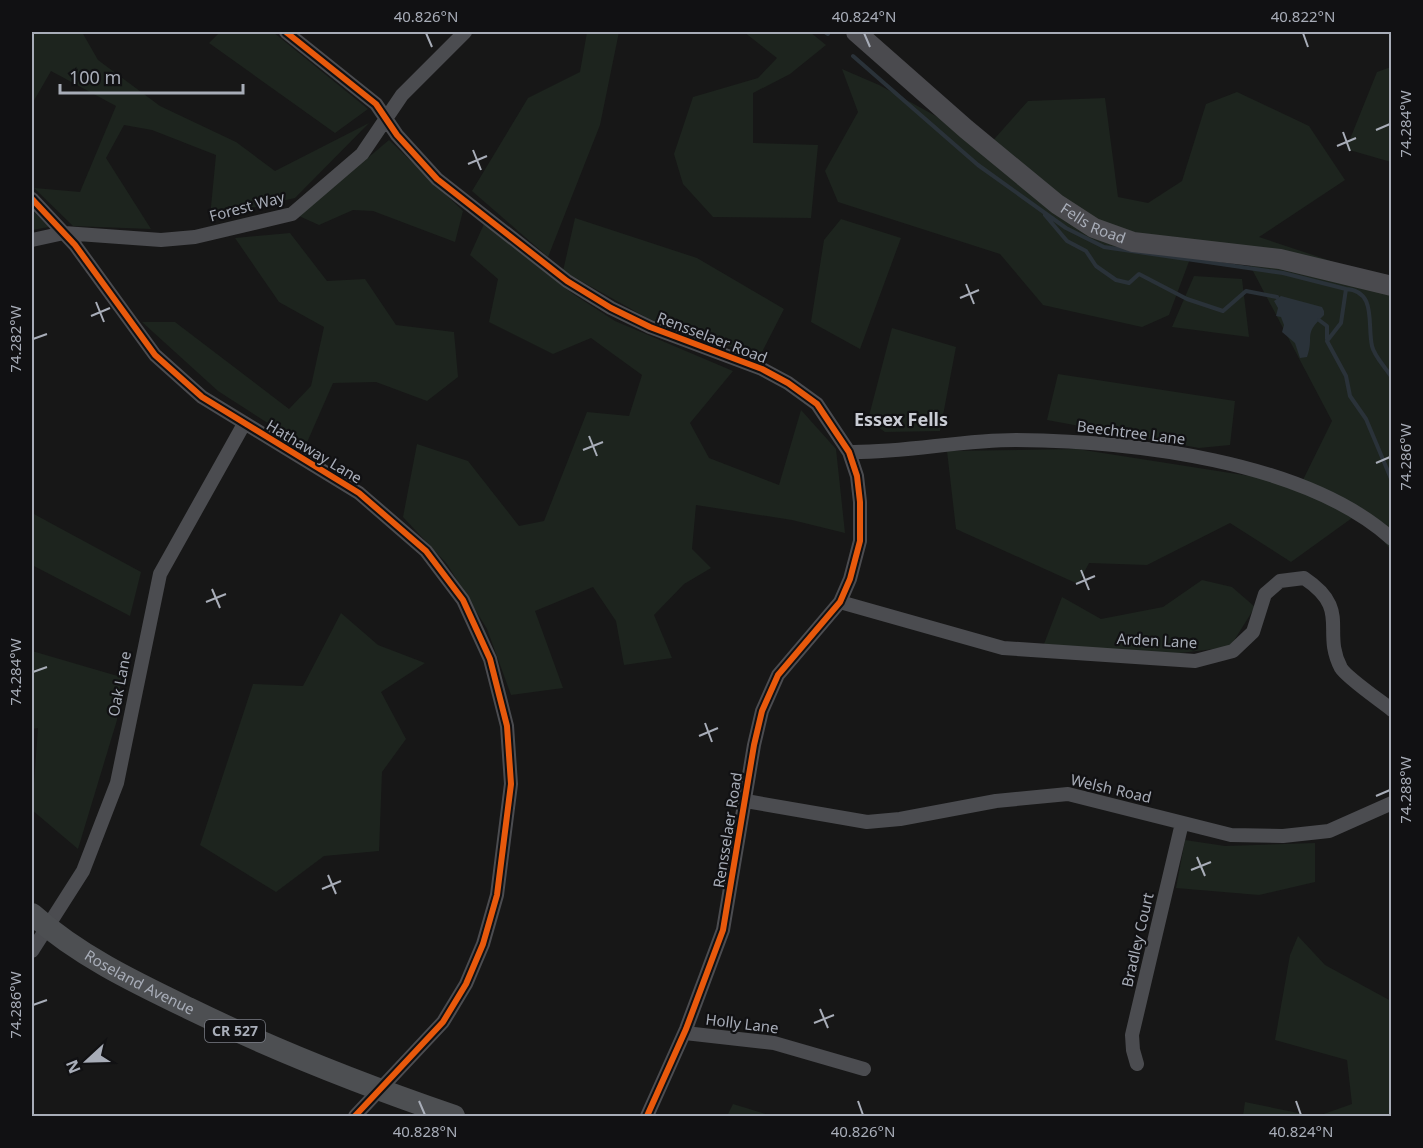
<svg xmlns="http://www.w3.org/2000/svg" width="1423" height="1148" font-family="'Noto Sans',sans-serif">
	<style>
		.green { fill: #1d241e }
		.water { fill: #2a3239 }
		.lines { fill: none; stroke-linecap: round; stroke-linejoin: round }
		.stream { stroke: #2a3239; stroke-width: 4 }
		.street { stroke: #4b4c50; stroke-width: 14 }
		.secondary { stroke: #4a4a4e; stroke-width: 20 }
		.primary { stroke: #4d4f52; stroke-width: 22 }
		.cycleway-casing { stroke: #111113; stroke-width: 10 }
		.cycleway { stroke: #e8590c; stroke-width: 6 }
		.ticks { fill: none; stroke: #a8adb8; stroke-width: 2 }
		.labels { text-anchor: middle; stroke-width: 4.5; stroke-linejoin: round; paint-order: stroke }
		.shield { fill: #111113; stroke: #7b7e86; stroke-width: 1.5 }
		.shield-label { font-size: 14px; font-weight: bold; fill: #a8adb8 }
		.street-label { font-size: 15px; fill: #a8adb8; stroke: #111113 }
		.quarter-label { font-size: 18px; font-weight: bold; fill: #c9ccd4; stroke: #111113 }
		.neatline { fill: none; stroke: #a8adb8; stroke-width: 2 }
		.ticks-label { font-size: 15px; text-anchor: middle; fill: #a8adb8 }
	</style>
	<rect width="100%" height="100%" fill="#171717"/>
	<path class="green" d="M32 32H82L98 60 160 106 236 142 275 171 369 123 295 198 210 217 216 155 152 130 124 125 106 158 151 229 73 226 34 188 80 192 116 106 51 71 32 104Z
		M220 32H273L368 109 335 133 209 43Z
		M587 32H619L600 125 548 257 472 191 528 98 580 72Z
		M744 32H810L826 45 790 74 753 93V143L818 145 811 218 713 217 683 184 674 154 693 97 758 78 777 58Z
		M1391 67H1392L1391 162 1346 149 1377 72Z
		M842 69 879 85 989 145 1028 101 1105 98 1118 197 1148 203 1182 181 1206 104 1237 92 1309 126 1345 180 1259 237 1391 281V550L1359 513 1291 562 1230 523 1147 565 1089 563 1078 584 956 529 947 451 1077 449 1301 484 1332 421 1244 254 1194 248 1169 315 1142 327 1043 305 1000 254 838 202 825 171 858 112Z
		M389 140 463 211 455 242 373 211 353 210 319 225 299 216Z
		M32 210 49 227 32 230Z
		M575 218 697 258 784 309 760 356 658 324 563 271Z
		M841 219 901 238 860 349 811 322 824 240Z
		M484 224 573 294 615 321 733 371 690 423 709 458 779 485 801 410 836 449 845 533 792 520 696 505 692 549 711 568 684 584 654 615 672 658 624 665 616 621 593 587 535 611 563 688 511 695 487 629 447 564 403 517 417 444 468 461 519 526 544 521 587 412 629 416 642 375 591 338 553 354 489 322 498 279 470 255Z
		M290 233 327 281 365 279 396 325 454 332 458 377 427 401 376 382 333 383 305 447 218 391 142 322H175L289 409 311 386 324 327 279 302 235 238Z
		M1194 276 1242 279 1249 337 1172 327Z
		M892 328 956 347 940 431 885 432 868 420Z
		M1058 374 1235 401 1230 445 1199 448 1047 420Z
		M32 513 141 572 130 616 32 565Z
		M1202 580 1232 587 1255 607 1230 647 1164 655 1044 644 1062 597 1101 619 1163 607Z
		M341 613 378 645 425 663 381 692 406 739 382 772 379 851 324 856 276 892 200 845 253 684 303 686Z
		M32 651 121 677 117 720 78 849 32 810 38 728 32 729Z
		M1185 840 1225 846 1315 843V882L1259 895 1176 888Z
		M1298 936 1325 965 1391 1001V1116H1318L1352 1104 1347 1060 1275 1040 1290 955Z
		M1245 1102 1313 1116H1243Z
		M733 1104 772 1116H727Z"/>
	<path class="water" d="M1281 296 1322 307 1324 311V315C1302 336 1315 335 1307 357L1300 358 1295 343 1282 332 1284 325 1281 317 1276 316 1278 308 1274 301Z"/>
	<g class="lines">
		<path class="stream" d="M825 32 828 34
			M853 56 978 165 1066 228 1104 247 1283 273 1346 289 1341 323 1327 341 1346 376 1350 396 1366 419 1392 481
			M1045 215 1067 241 1086 251 1096 266 1116 280 1129 283 1139 274 1187 299 1223 311 1246 291 1277 297
			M1346 289C1377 291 1367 324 1372 346 1374 356 1386 368 1392 378
			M1319 320 1327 326V339"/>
		<path class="street" d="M286 32 376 104 397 135 437 179 567 281 611 308 650 327 762 369 788 383 817 404 849 452 857 476 860 502V541L850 579 840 602 778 675 762 711 754 745 723 930 686 1029 647 1116
			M32 199 75 245 155 355 202 397 359 493 426 551 463 600 490 659 507 726 511 784 497 895 483 944 466 984 443 1022 355 1116
			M32 240 64 233 161 240 195 237 292 214 362 154 402 95 465 32
			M849 452C905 453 960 440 1016 440 1130 441 1304 460 1392 539
			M840 602 1003 648 1195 661 1233 651 1253 632 1265 594 1280 581 1304 578C1352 610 1321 630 1341 668 1347 678 1381 701 1392 710
			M746 801 867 822 900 819 996 801 1068 794 1231 835 1283 836 1329 831 1392 803
			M32 951 83 871 117 783 160 574 244 424
			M685 1033 774 1043 864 1069
			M1137 1064 1133 1050 1132 1035 1182 823"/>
		<path class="secondary" id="s1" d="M856 32 966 129 1057 204 1094 228 1133 242 1280 259 1392 286"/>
		<path class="primary" id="s2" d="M32 914C78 955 132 981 188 1008 274 1050 363 1085 454 1116"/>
		<g class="cycleway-casing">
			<path id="cycleway" d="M286 32 376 104 397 135 437 179 567 281 611 308 650 327 762 369 788 383 817 404 849 452 857 476 860 502V541L850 579 840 602 778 675 762 711 754 745 723 930 686 1029 647 1116
				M32 199 75 245 155 355 202 397 359 493 426 551 463 600 490 659 507 726 511 784 497 895 483 944 466 984 443 1022 355 1116"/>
		</g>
		<use href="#cycleway" class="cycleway"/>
	</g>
	<path class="ticks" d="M426 33 432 47M864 33 870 47M1303 33 1308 47M1376 130 1390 124M1343 132 1350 151M1337 146 1356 138M473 150 481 170M468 164 487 156M966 284 974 304M960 298 979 290M96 302 104 322M91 316 110 308M33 339 47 334M589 436 597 456M583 450 603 442M1376 463 1390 457M1081 570 1089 590M1076 584 1095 576M212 589 220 608M206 602 226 594M33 672 47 667M705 723 712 742M699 736 718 728M1376 796 1390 790M1197 857 1205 876M1191 870 1211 862M328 875 336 894M322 889 341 881M33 1005 47 1000M820 1009 828 1028M814 1023 834 1015M419 1101 425 1115M858 1101 863 1115M1296 1101 1301 1115"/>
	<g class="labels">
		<rect class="shield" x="205" y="1020" width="60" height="22" rx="4.5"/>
		<g class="shield-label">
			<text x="235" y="1036">CR 527</text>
		</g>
		<g class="street-label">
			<text transform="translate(247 207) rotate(-15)" y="5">Forest Way</text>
			<text dy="5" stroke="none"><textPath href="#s1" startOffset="306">Fells Road</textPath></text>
			<text transform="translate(712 338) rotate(21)" y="5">Rensselaer Road</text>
			<text transform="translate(1131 433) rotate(7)" y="5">Beechtree Lane</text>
			<text transform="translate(314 452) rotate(31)" y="5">Hathaway Lane</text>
			<text transform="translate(1157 641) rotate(3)" y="5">Arden Lane</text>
			<text transform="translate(120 684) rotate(-79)" y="5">Oak Lane</text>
			<text transform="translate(1111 789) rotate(13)" y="5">Welsh Road</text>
			<text transform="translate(728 830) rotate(-81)" y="5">Rensselaer Road</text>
			<text transform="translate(1138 940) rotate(-77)" y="5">Bradley Court</text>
			<text dy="5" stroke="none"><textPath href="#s2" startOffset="128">Roseland Avenue</textPath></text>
			<text transform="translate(742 1024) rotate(7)" y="5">Holly Lane</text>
		</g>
		<g class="quarter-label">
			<text x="901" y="426">Essex Fells</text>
		</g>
	</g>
	<rect width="1423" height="1148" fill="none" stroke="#111113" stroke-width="66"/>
	<g transform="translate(87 1061) rotate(248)" stroke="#111113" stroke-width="4.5" paint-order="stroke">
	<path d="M0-4.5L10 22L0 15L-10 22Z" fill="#a8adb8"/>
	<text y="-9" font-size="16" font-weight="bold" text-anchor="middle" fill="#a8adb8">N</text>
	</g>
	<path d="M60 84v9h183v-9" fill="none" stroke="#a8adb8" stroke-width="3"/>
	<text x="69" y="84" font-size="18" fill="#a8adb8" stroke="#111113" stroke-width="4.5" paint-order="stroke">100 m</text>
	<rect x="33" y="33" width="1357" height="1082" class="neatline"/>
	<g class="ticks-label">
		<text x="426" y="22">40.826°N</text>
		<text x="864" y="22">40.824°N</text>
		<text x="1303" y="22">40.822°N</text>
		<text transform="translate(1406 124) rotate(-90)" y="5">74.284°W</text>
		<text transform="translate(16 339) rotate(-90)" y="5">74.282°W</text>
		<text transform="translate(1406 457) rotate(-90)" y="5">74.286°W</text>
		<text transform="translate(16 672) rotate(-90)" y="5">74.284°W</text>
		<text transform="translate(1406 790) rotate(-90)" y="5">74.288°W</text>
		<text transform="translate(16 1005) rotate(-90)" y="5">74.286°W</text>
		<text x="425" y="1137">40.828°N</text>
		<text x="863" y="1137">40.826°N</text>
		<text x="1301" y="1137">40.824°N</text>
	</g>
</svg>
